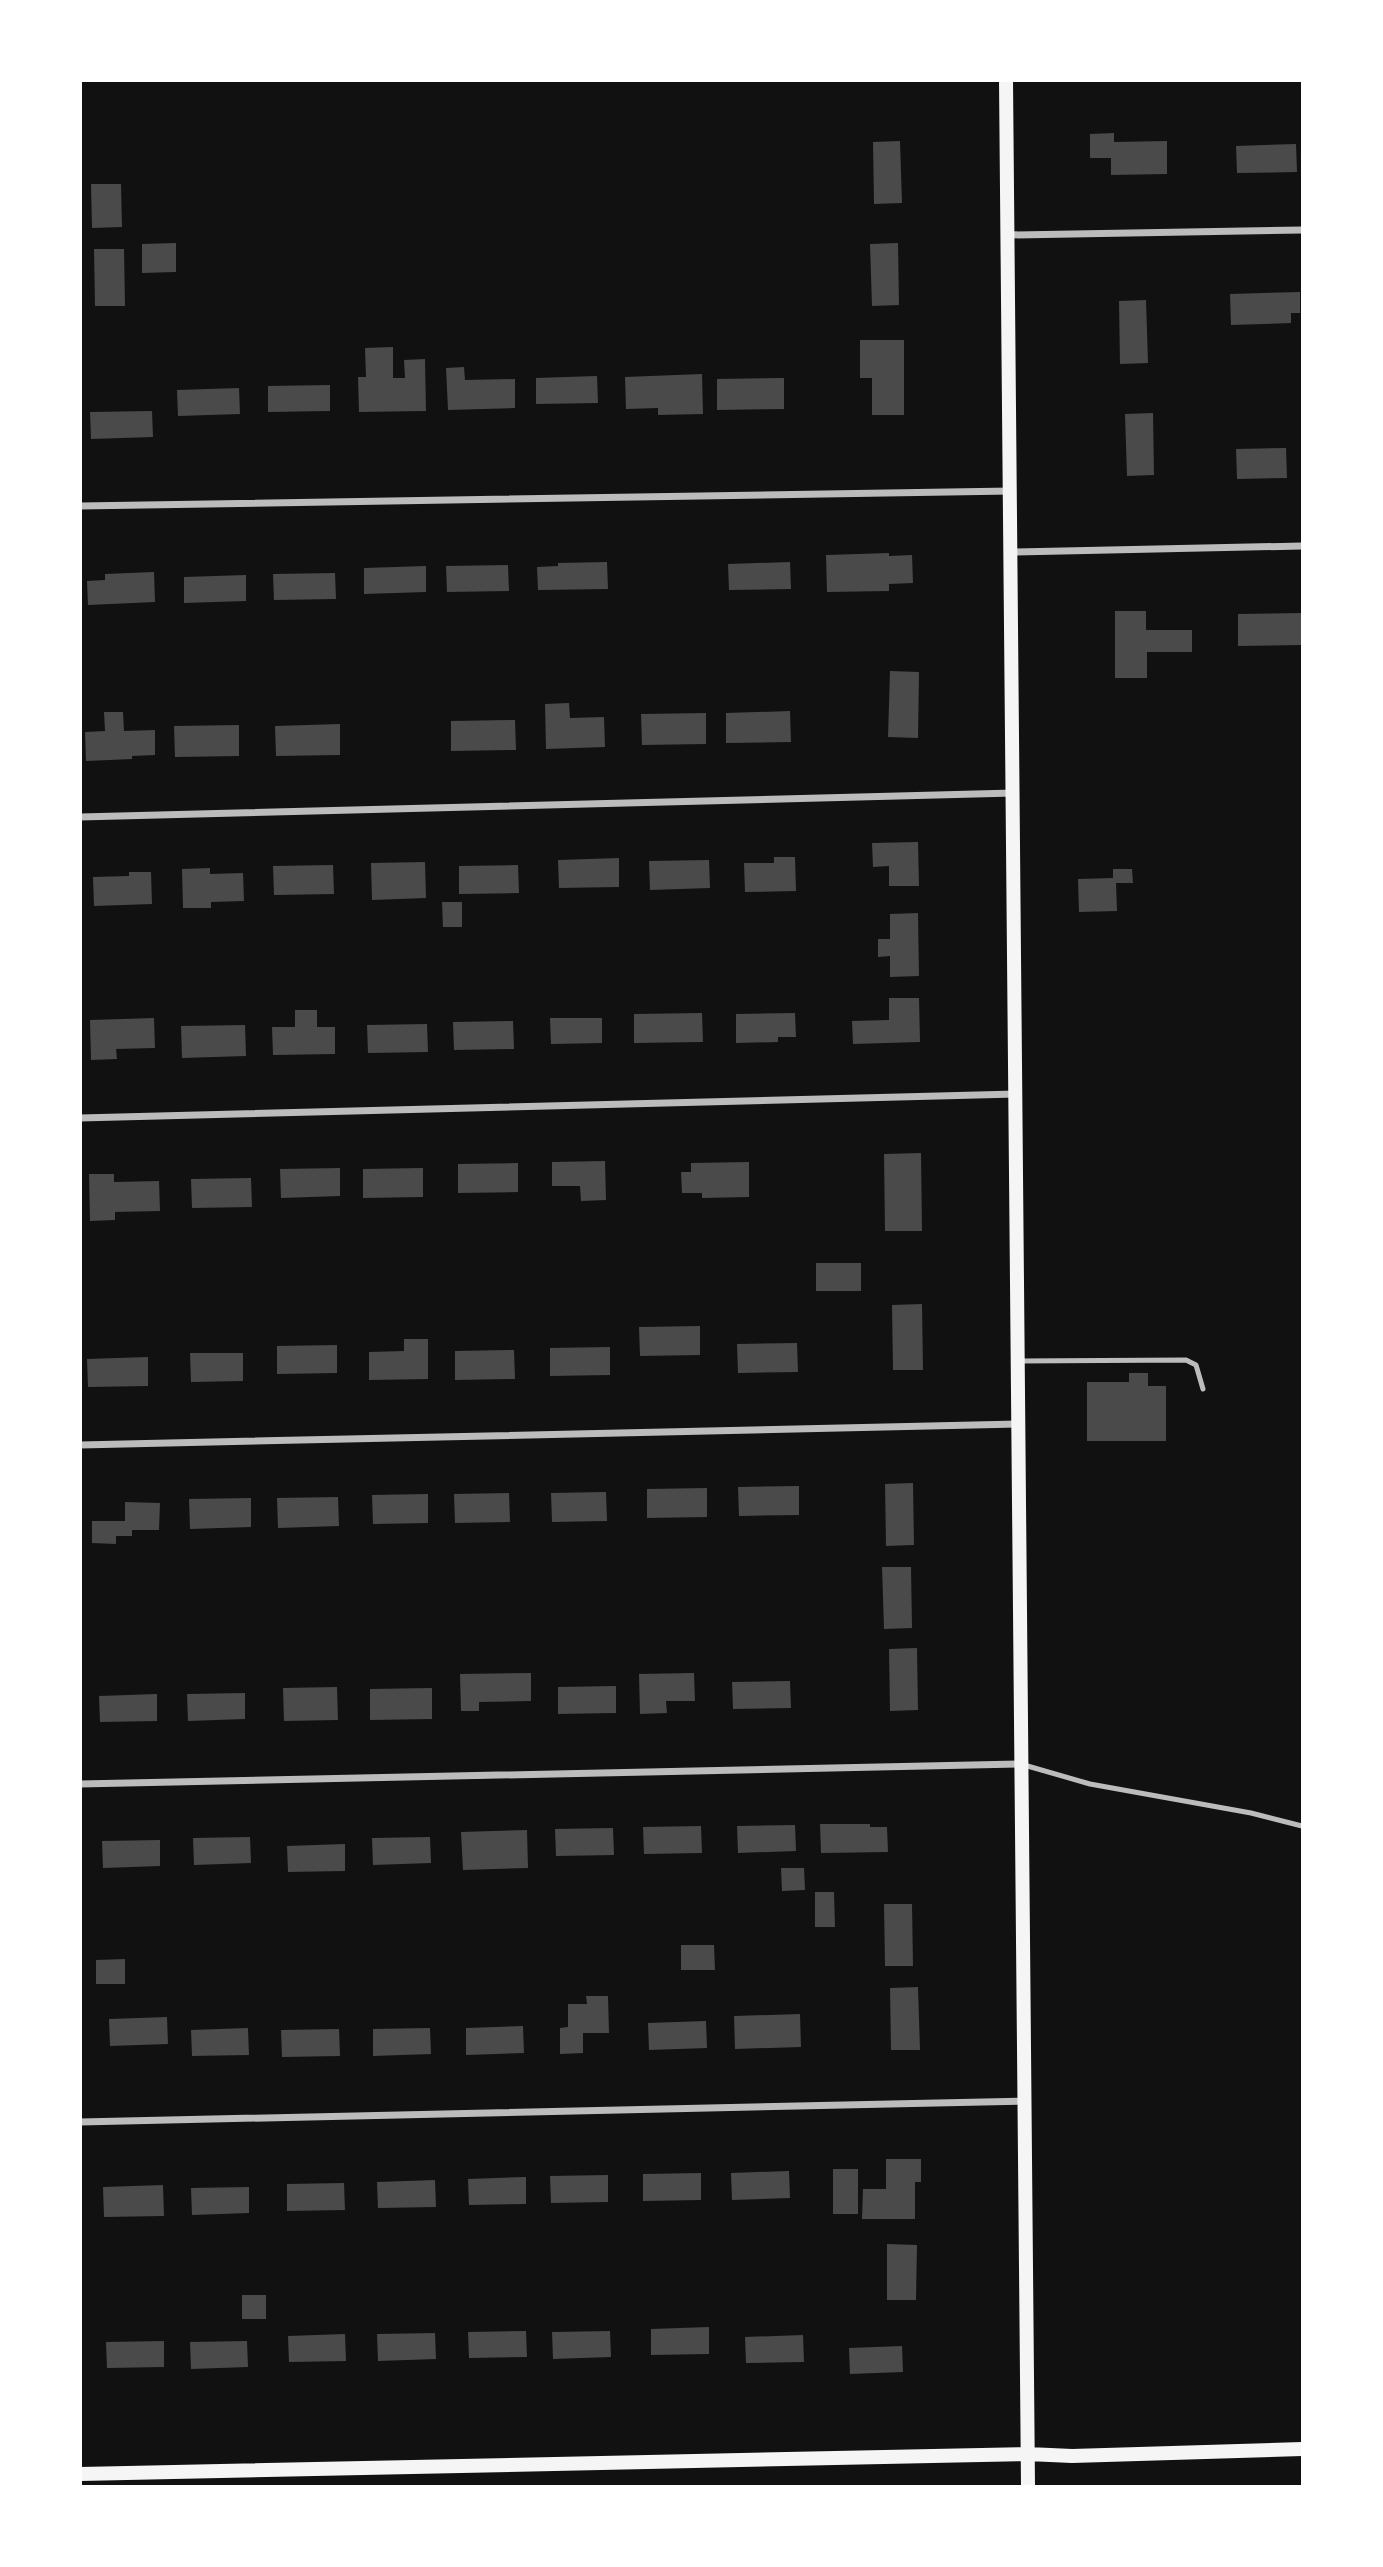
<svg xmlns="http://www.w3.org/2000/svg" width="1383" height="2567" font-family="'IBM Plex Sans',sans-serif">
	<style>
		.building { fill: #4a4a4a }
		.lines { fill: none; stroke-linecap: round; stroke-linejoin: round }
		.service { stroke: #bcbcbc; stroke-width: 5 }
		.minor { stroke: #bcbcbc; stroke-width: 7 }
		.secondary { stroke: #f5f5f5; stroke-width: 14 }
	</style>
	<rect width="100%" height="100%" fill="#111"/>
	<path class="building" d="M1114 133V142L1167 141V174L1111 175V158H1090V134Z
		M900 141 902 203 874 204 873 142Z
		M1296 144 1297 172 1237 173 1236 146Z
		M91 184H121L122 227 92 228Z
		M176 243V272L142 273V244Z
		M898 243 899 305 872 306 870 244Z
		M94 249H124L125 306H95Z
		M1300 292V313H1291V323L1231 325 1230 294Z
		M1146 300 1148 363 1120 364 1119 301Z
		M860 340H904V415H872V378H860Z
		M393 347V378H405L404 360 425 359 426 411 359 412 358 377H366L365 348Z
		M464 367 465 380 515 379V408L448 410 446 368Z
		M702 374 703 414 658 415V408L626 409 625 377Z
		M597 376 598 403 536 404V378Z
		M784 378V409L717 410V379Z
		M330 385V411L268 412V386Z
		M239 388 240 414 178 416 177 390Z
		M152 411 153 437 91 439 90 412Z
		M1153 413 1154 475 1127 476 1125 414Z
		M1286 448 1287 478 1237 479 1236 449Z
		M889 553V556L912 555 913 583 889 584V591L827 592 826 555Z
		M607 562 608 589 538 590 537 567 558 566V563Z
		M790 562 791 589 729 590 728 564Z
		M508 565 509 591 447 592 446 566Z
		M426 566V592L364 594V568Z
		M154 572 155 602 88 605 87 581 105 580V574Z
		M335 573 336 599 274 600 273 574Z
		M246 575V601L184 603V577Z
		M1115 611H1146V630H1192V652H1147V678H1115Z
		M1302 613V645L1238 646V614Z
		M890 671 919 672 918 738 888 737Z
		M569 703 570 718 604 717 605 747 546 749 545 704Z
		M790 711 791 742 726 743V713Z
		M104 712H123L124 731 155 730V755L132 756V759L86 761 85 732 105 731Z
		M706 713V744L642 745 641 714Z
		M515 720 516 750 451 751V721Z
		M340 724V755L276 756 275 726Z
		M239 725V756L175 757 174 726Z
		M918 842 919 886H889V866L873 867 872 843Z
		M774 857H795L796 891 745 892 744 863H774Z
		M619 858V887L559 888 558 860Z
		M709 860 710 888 650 890 649 861Z
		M425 862 426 898 372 900 371 863Z
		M333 865 334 894 274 895 273 866Z
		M518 865 519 893 459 894V866Z
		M210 868V874L243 873 244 901 211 902V908H183L182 869Z
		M1113 869H1132L1133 883H1116L1117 911 1079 912 1078 879 1113 878Z
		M129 872H151L152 904 94 906 93 877 129 876Z
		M442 902H462V927H443Z
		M918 913 919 976 890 977V956L878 957V939H890V914Z
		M889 998H919L920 1042 853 1044 852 1021 889 1020Z
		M295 1010H317V1027H335V1054L273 1055 272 1027H295Z
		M702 1013 703 1042 634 1043V1014Z
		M795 1013 796 1037H778V1042L736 1043V1014Z
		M154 1018 155 1048 116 1049 117 1059 91 1060 90 1020Z
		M550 1018H602V1043L551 1044Z
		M513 1021 514 1049 454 1050 453 1022Z
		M427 1024 428 1052 368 1053 367 1025Z
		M245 1025 246 1056 182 1058 181 1026Z
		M921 1153 922 1231H885L884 1154Z
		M605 1161 606 1200 581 1201 580 1186H552V1162Z
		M749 1162V1197L702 1198V1193H682L681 1172H691V1163Z
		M518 1163V1192L458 1193V1164Z
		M340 1168V1196L281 1198 280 1169Z
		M423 1168V1197L363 1198V1169Z
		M89 1174H114V1182L159 1181 160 1211 115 1212V1220L90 1221Z
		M251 1178 252 1207 192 1208 191 1179Z
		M816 1263H861V1291H816Z
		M922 1304 923 1370H893L892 1305Z
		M700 1326V1355L640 1356 639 1327Z
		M404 1339H428V1379L369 1380V1352L404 1351Z
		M797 1343 798 1372 738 1373 737 1344Z
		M337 1345V1373L277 1374V1346Z
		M610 1347V1375L550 1376V1348Z
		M514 1350 515 1379 455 1380V1351Z
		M190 1353H243V1381L191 1382Z
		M148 1357V1386L88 1387 87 1359Z
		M1129 1373H1148V1386H1166V1441H1087V1382H1129Z
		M913 1483 914 1545 886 1546 885 1484Z
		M799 1486V1515L739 1516 738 1487Z
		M707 1488V1517L647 1518V1489Z
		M606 1492 607 1521 552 1522 551 1493Z
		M509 1493 510 1522 455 1523 454 1494Z
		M428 1494V1523L373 1524 372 1495Z
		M338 1497 339 1526 278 1528 277 1498Z
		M251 1498V1527L190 1529 189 1499Z
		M125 1502 160 1503 159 1530H132V1536H116V1544L92 1543V1521H125Z
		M882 1567H911L912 1628 884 1629Z
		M917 1648 918 1710 890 1711 889 1649Z
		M531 1673V1701L479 1702V1711H461L460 1674Z
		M694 1673 695 1701H666L667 1713 640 1714 639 1674Z
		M790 1681 791 1708 733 1709 732 1682Z
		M616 1686V1713L558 1714V1687Z
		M337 1687 338 1720 284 1721 283 1688Z
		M432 1688V1719L370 1720V1689Z
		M245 1693V1719L188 1721 187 1694Z
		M157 1694V1721L100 1722 99 1696Z
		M820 1824H870V1827H887L888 1852 821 1853Z
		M795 1825 796 1851 738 1853 737 1826Z
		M701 1826 702 1853 644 1854 643 1827Z
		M613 1828 614 1855 556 1856 555 1829Z
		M527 1830 528 1868 463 1870 461 1832Z
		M250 1837 251 1863 194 1865 193 1838Z
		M430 1837 431 1863 373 1865 372 1838Z
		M160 1840V1866L103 1868 102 1841Z
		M345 1844V1871L288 1872 287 1846Z
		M781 1868H804L805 1890 782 1891Z
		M815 1892H834L835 1927H815Z
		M884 1904H912L913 1966H885Z
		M681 1945H714L715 1970H681Z
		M125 1959V1984H96V1960Z
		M918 1987 920 2050H891L890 1988Z
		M586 1996H608L609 2033H583V2053L560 2054V2028L568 2027V2004H587Z
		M800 2014 801 2047 735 2049 734 2016Z
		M167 2017 168 2044 110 2046 109 2019Z
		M706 2021 707 2048 649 2050 648 2023Z
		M523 2026 524 2053 466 2055V2028Z
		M248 2028 249 2055 192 2056 191 2030Z
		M430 2028 431 2054 373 2056V2029Z
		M339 2029 340 2056 282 2057 281 2030Z
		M886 2159H921V2182H915V2219H862L863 2189H886Z
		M833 2169H858V2214H833Z
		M789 2171 790 2198 732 2200 731 2173Z
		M701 2173V2200L643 2201V2174Z
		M608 2175V2202L551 2203 550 2176Z
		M526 2177V2204L469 2205 468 2179Z
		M435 2180 436 2207 378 2208 377 2182Z
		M344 2183 345 2210 287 2211V2184Z
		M163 2185 164 2216 104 2217 103 2187Z
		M249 2187V2213L192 2215 191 2188Z
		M887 2244 917 2245 916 2300H887Z
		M242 2295H266V2319H242Z
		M709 2327V2354L651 2355V2329Z
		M526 2331 527 2357 469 2358 468 2332Z
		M610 2331 611 2357 553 2359 552 2332Z
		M435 2333 436 2359 378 2361 377 2334Z
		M345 2334 346 2361 289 2362 288 2336Z
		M803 2335 804 2362 746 2363 745 2337Z
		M164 2341V2367L107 2368 106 2342Z
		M247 2341 248 2367 191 2369 190 2342Z
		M902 2346 903 2372 850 2374 849 2348Z"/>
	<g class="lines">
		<path class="service" d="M1019 1361 1186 1360 1196 1365 1203 1389
			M1024 1765 1090 1784 1251 1813 1302 1826"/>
		<path class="minor" d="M1009 235 1302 230
			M80 506 1011 491
			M1011 552 1302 546
			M80 817 1014 793
			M80 1118 1016 1094
			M80 1445 1019 1424
			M80 1784 1021 1764
			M80 2122 1025 2101"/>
		<path class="secondary" d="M1006 80 1028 2486
			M80 2474 1028 2454 1072 2456 1302 2449"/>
	</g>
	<rect width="1383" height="2567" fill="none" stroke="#ffffff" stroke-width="164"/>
</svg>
